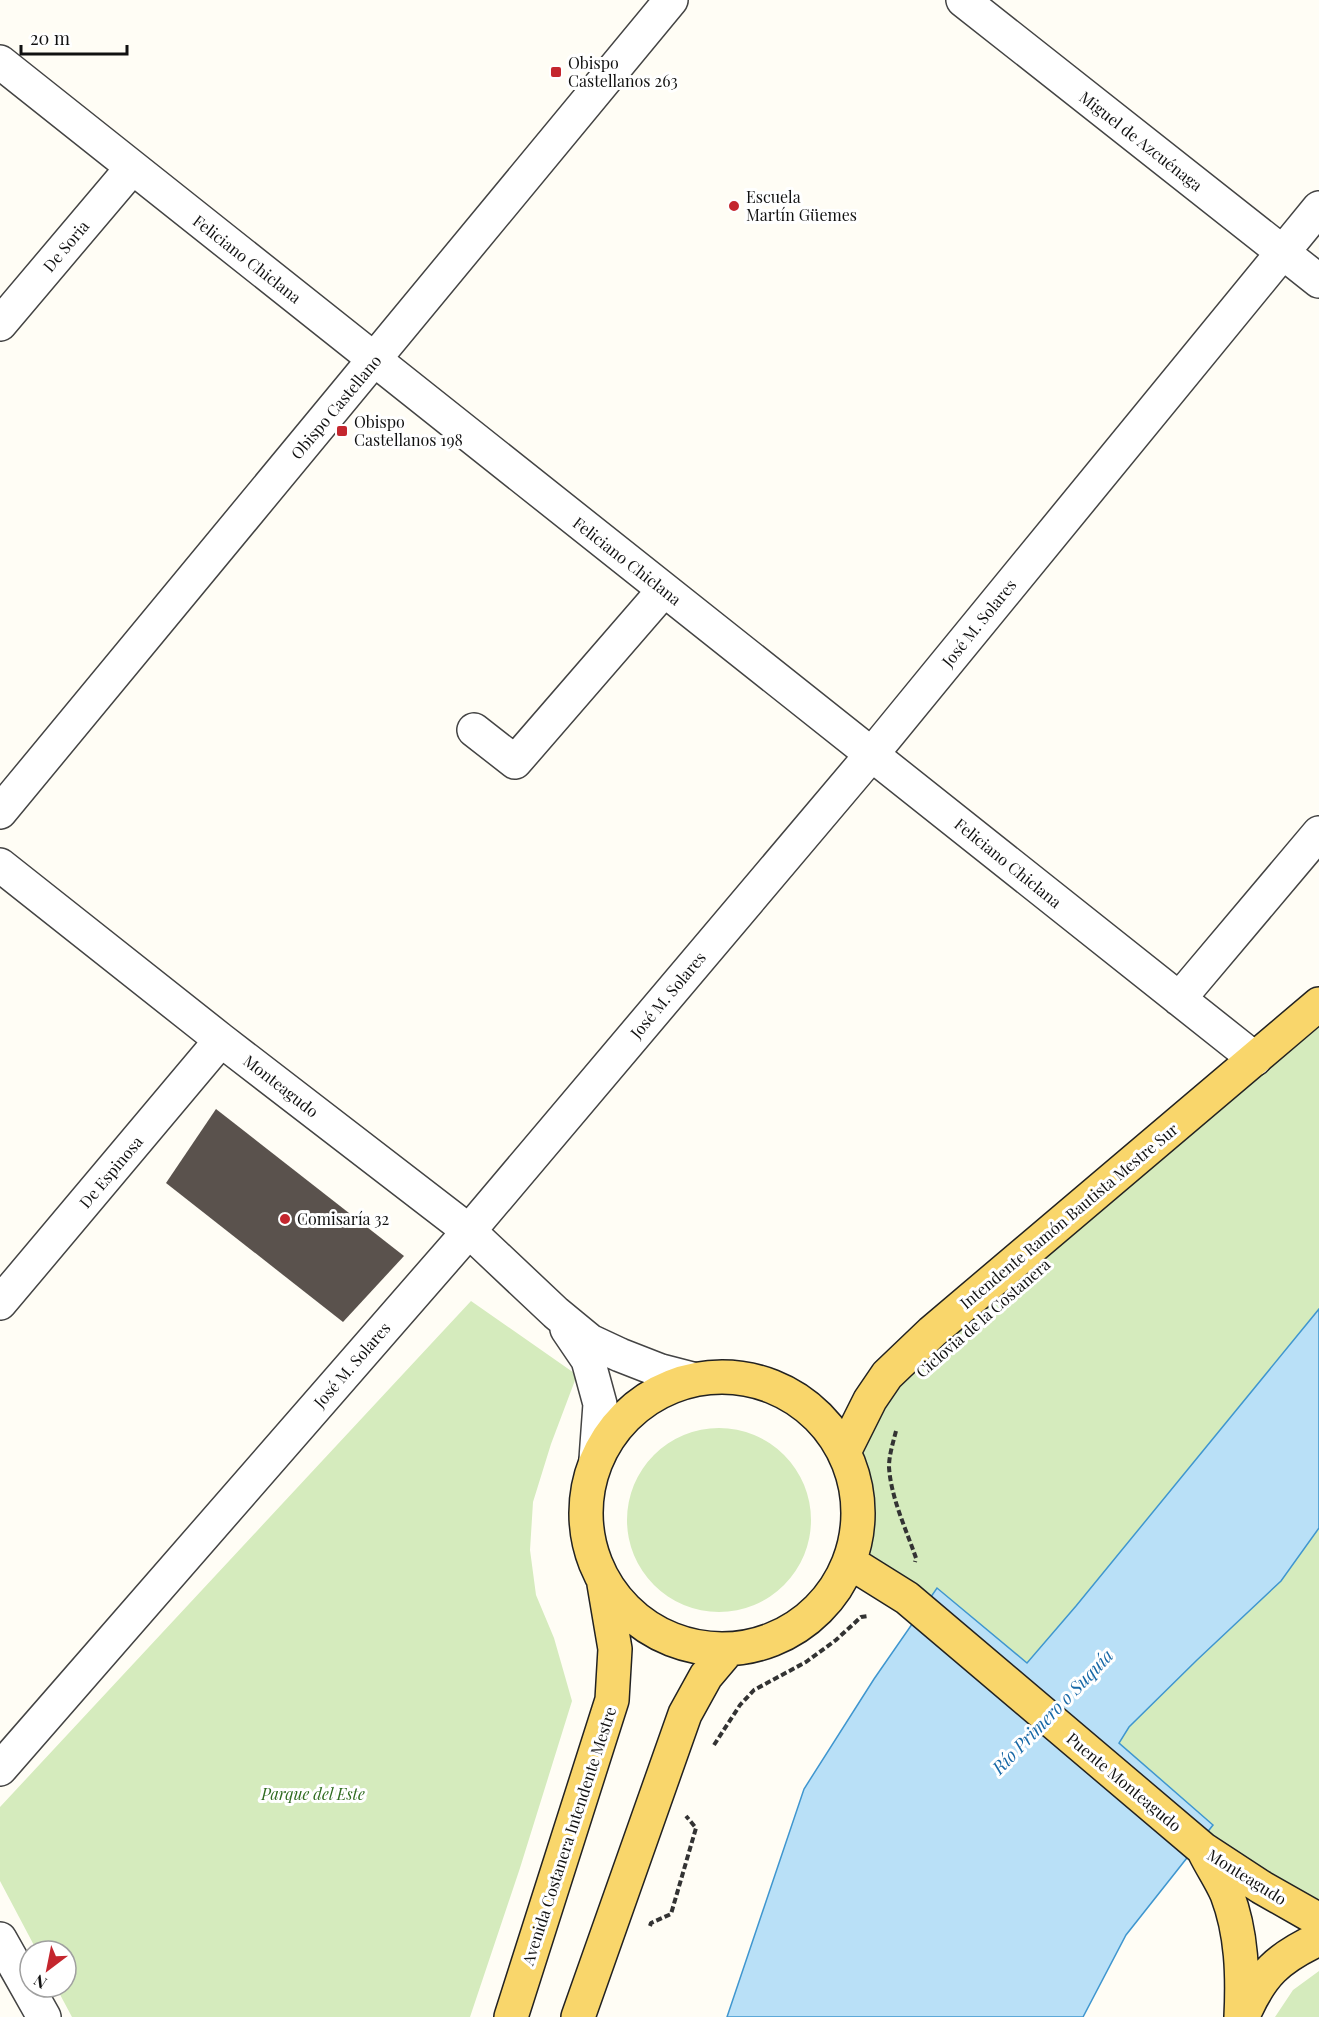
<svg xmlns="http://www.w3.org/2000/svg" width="1319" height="2017" font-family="'Playfair Display',serif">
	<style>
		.green { fill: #d5ebbd }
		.water { fill: #b9e0f7; stroke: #3f96cf; stroke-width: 1.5 }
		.building { fill: #5a524d }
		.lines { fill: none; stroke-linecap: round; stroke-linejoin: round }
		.minor-casing { stroke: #444; stroke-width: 36 }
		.major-casing { stroke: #222; stroke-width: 36 }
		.path { stroke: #333; stroke-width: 4; stroke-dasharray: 6 3; stroke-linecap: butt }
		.minor { stroke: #fff; stroke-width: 33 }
		.major { stroke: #f9d66b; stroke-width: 33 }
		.poi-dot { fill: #c4262e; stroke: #fff; stroke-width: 2 }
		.labels { text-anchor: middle; stroke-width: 6; stroke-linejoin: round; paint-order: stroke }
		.poi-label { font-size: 16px; fill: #111; stroke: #fff; text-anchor: start }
		.street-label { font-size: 16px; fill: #111; stroke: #fff }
		.park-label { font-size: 16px; font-style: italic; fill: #2f6b1f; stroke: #fff }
		.water-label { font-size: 18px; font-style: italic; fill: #1768a6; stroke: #fff }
	</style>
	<rect width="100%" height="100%" fill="#fffdf5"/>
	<path class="green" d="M1319 1004V1309L1076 1606 1027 1663 1119 1743 1129 1727 1197 1660 1281 1581 1319 1528V1920L851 1563 856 1536 859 1496 845 1450 870 1400Z
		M471 1301 577 1375 551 1444 533 1502 530 1550 536 1595 554 1638 572 1701 520 1868 470 2017H72L56 1987H66V1951H37L0 1881V1807Z
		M627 1520a92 92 0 1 1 184 0a92 92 0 1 1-184 0Z
		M1319 1971V2017H1275L1293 1990Z"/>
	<path class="water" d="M1319 1309V1528L1281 1581 1197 1660 1129 1727 1119 1743 1213 1825 1126 1935 1083 2017H727L804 1789 874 1679 937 1588 1027 1663 1076 1606Z"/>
	<path class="building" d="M216 1109 404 1256 343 1322 166 1183Z"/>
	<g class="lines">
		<g class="minor-casing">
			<path id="minor" d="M963 0 1319 281
				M0 62 1255 1059
				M0 324 132 168
				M474 730 515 762 664 590
				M0 812 671 0
				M0 865 221 1040 469 1231 556 1313 590 1341 620 1355 661 1371 692 1379
				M1179 999 1319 833
				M0 1303 221 1040
				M567 1329 588 1360 600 1404 596 1459
				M0 1769 469 1231 872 754 1319 208
				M0 1939 44 2017"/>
		</g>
		<g class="major-casing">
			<path id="major" d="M586 1513a136 136 0 1 1 272 0a136 136 0 1 1-272 0Z
				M845 1450 870 1400 887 1375 932 1332 1319 1004
				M851 1563 907 1598 1203 1849 1261 1887 1319 1920
				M1205 1853C1212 1867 1221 1880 1227 1894 1242 1933 1243 1976 1241 2017
				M1243 2016C1261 1974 1278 1958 1319 1939
				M511 2017 612 1700 615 1649 604 1584
				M578 2017 685 1714 706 1676 728 1650"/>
		</g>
		<path class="path" d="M896 1431C893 1443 889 1455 889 1467 891 1498 906 1529 916 1558L915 1562
			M714 1745 740 1705 754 1690 806 1662 836 1640 861 1617 868 1616
			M650 1926 651 1923 671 1914 696 1828 686 1816"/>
		<use href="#minor" class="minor"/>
		<use href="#major" class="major"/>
	</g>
	<g class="poi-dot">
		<rect x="550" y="66" width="12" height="12" rx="3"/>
		<circle cx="734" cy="206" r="6"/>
		<rect x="336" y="425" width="12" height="12" rx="3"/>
		<circle cx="285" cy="1219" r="6"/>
	</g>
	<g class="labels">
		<g class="poi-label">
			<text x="568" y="69">Obispo<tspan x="568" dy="18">Castellanos 263</tspan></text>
			<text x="746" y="203">Escuela<tspan x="746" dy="18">Martín Güemes</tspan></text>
			<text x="354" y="428">Obispo<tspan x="354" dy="18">Castellanos 198</tspan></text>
			<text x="297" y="1225">Comisaría 32</text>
		</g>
		<g class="street-label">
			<text transform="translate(1141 141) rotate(38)" y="6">Miguel de Azcuénaga</text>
			<text transform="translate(66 246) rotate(-50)" y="6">De Soria</text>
			<text transform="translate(247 259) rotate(38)" y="6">Feliciano Chiclana</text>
			<text transform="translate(336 407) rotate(-50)" y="6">Obispo Castellano</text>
			<text transform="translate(627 561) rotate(38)" y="6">Feliciano Chiclana</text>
			<text transform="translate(979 623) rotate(-51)" y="6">José M. Solares</text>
			<text transform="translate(1008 863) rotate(39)" y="6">Feliciano Chiclana</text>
			<text transform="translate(668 995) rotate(-50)" y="6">José M. Solares</text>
			<text transform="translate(281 1086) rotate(38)" y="6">Monteagudo</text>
			<text transform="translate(111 1172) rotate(-50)" y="6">De Espinosa</text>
			<text transform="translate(1069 1216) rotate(-40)" y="6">Intendente Ramón Bautista Mestre Sur</text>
			<text transform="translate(983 1318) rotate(-41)" y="6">Ciclovia de la Costanera</text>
			<text transform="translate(352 1365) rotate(-49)" y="6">José M. Solares</text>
			<text transform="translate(1124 1782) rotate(40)" y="6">Puente Monteagudo</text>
			<text transform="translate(569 1836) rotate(-72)" y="6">Avenida Costanera Intendente Mestre</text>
			<text transform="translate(1247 1877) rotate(32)" y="6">Monteagudo</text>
		</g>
		<g class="park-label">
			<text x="313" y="1800">Parque del Este</text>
		</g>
		<g class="water-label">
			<text transform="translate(1053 1712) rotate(-46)" y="6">Río Primero o Suquía</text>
		</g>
	</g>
	<g transform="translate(48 1969) rotate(212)"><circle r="28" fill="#ffffff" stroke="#a0a0a0" stroke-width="1.5"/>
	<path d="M0-4.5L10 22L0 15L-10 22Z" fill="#c4262e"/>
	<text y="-9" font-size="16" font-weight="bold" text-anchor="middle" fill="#111111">N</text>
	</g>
	<path d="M21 45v9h106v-9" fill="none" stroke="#111111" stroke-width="3"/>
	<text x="30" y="45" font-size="18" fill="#111111" stroke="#ffffff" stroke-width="4.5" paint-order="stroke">20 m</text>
</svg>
